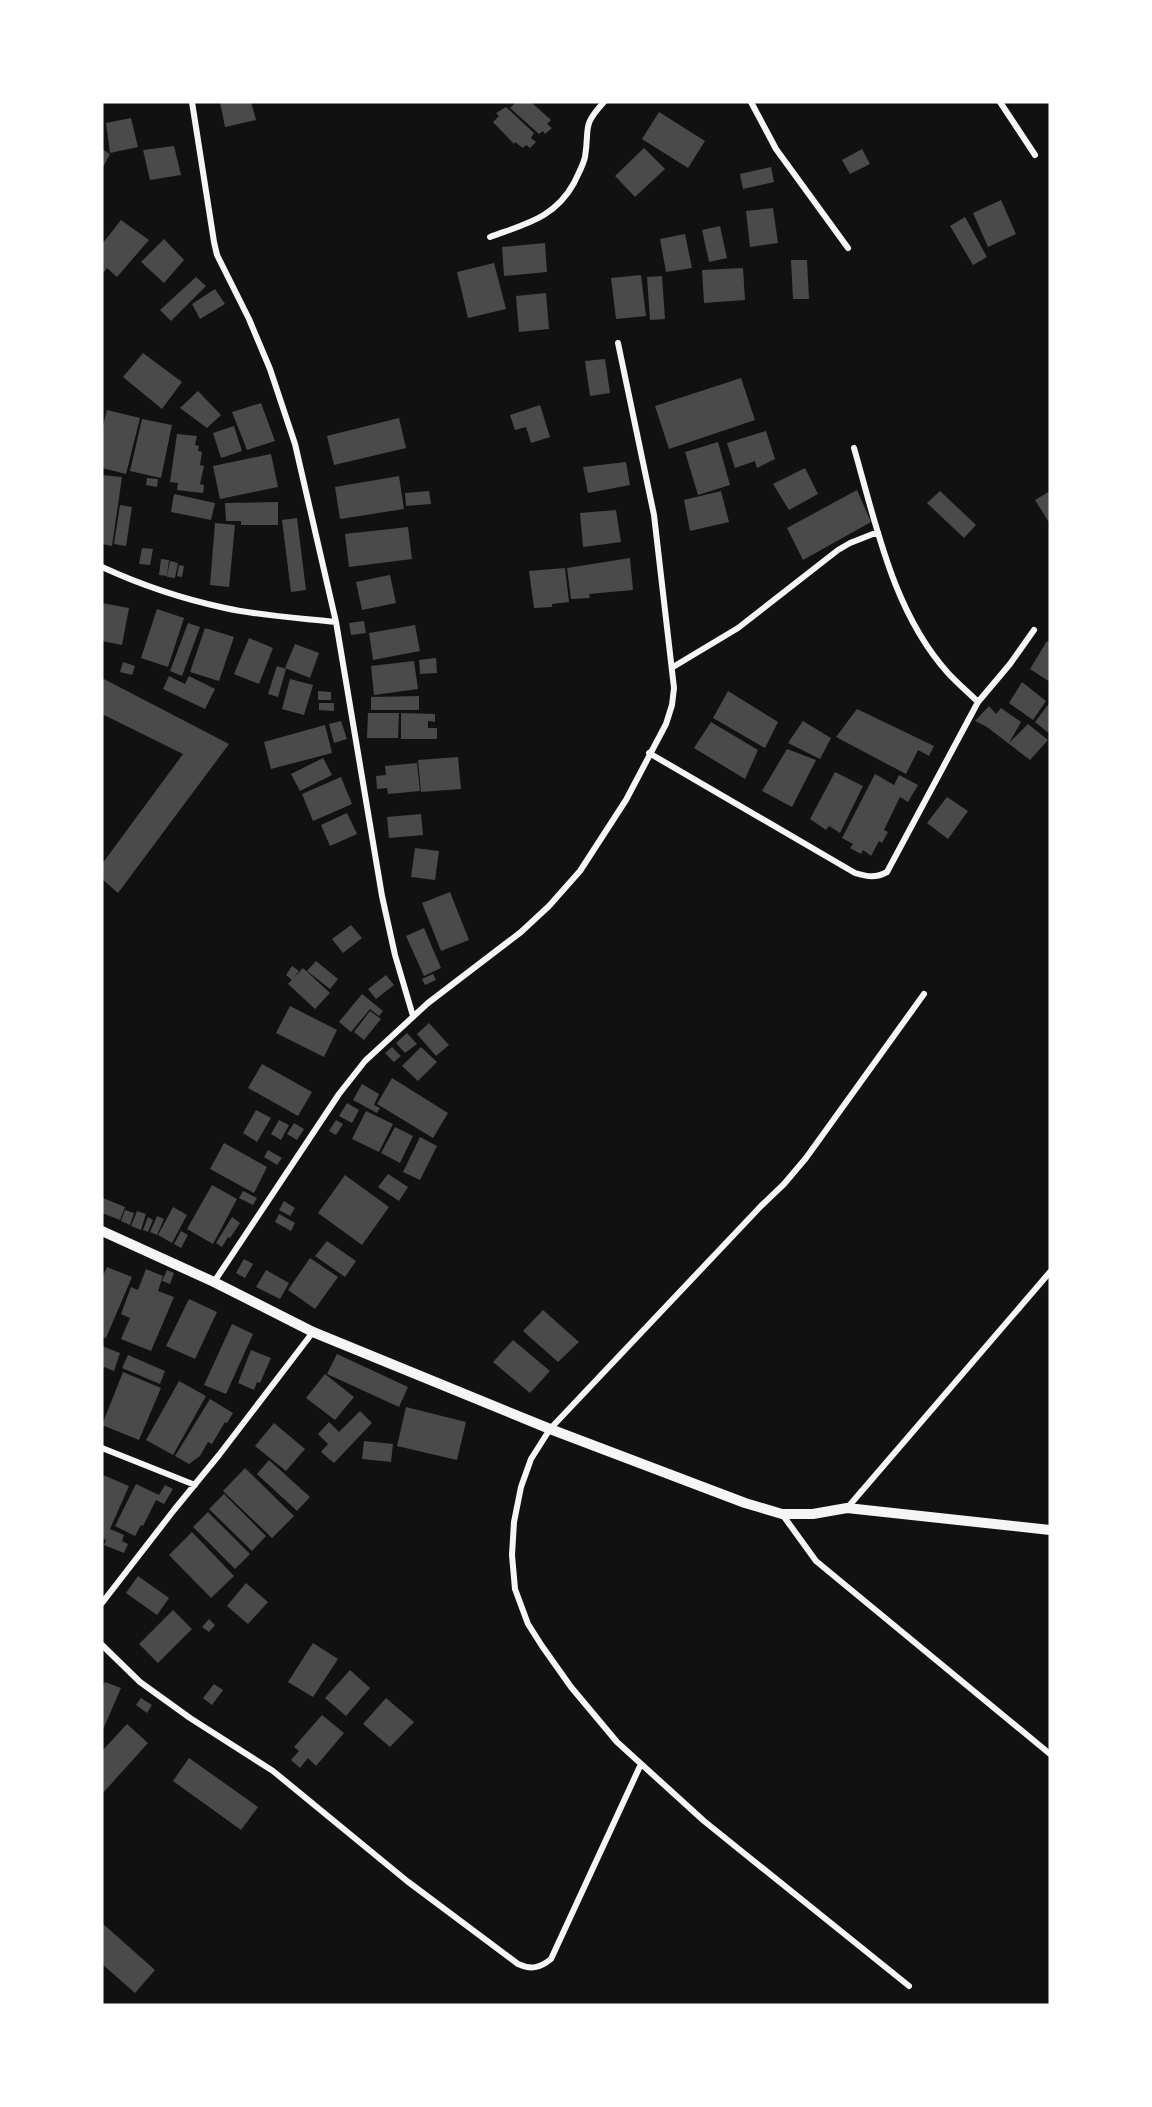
<svg xmlns="http://www.w3.org/2000/svg" width="1152" height="2107" font-family="'Asap Condensed',sans-serif">
	<style>
		.building { fill: #4a4a4a }
		.lines { fill: none; stroke-linecap: round; stroke-linejoin: round }
		.minor { stroke: #f5f5f5; stroke-width: 6 }
		.tertiary { stroke: #f5f5f5; stroke-width: 10 }
	</style>
	<rect width="100%" height="100%" fill="#111"/>
	<path class="building" d="M220 102H251L256 120 225 127Z
		M516 102H531L551 120 547 124 552 128 545 134 543 131 539 134 510 108Z
		M506 107 534 133 531 138 536 142 530 148 526 145 523 148 515 142 514 144 493 122 499 116 496 113Z
		M659 112 705 141 688 168 642 139Z
		M131 118 138 147 110 153 106 123Z
		M174 146 181 175 150 180 143 150Z
		M644 148 665 169 635 197 615 176Z
		M102 149 110 154 102 169Z
		M862 149 870 164 850 174 842 160Z
		M771 167 774 182 743 189 740 174Z
		M1001 200 1016 234 988 247 973 213Z
		M773 208 778 243 750 247 746 211Z
		M965 217 987 257 973 265 950 226Z
		M121 220 149 240 117 277 107 268 104 272 102 270V244Z
		M720 226 727 258 709 262 702 230Z
		M685 234 692 268 666 272 660 239Z
		M164 239 184 260 164 283 141 262Z
		M545 243 547 272 504 276 502 247Z
		M791 260H807L809 299H793Z
		M494 263 506 309 468 318 457 272Z
		M743 268 745 300 704 303 702 270Z
		M641 275 646 316 616 319 611 278Z
		M662 276 665 319 650 320 647 277Z
		M196 277 206 286 171 321 160 310Z
		M215 289 225 304 200 319 192 304Z
		M546 293 549 329 519 332 516 296Z
		M143 353 182 382 162 409 123 377Z
		M605 359 610 393 590 396 585 361Z
		M741 378 755 420 669 449 655 406Z
		M198 391 221 415 207 428 180 408Z
		M261 403 275 441 247 450 232 412Z
		M540 405 550 437 531 443 526 427 515 430 510 415Z
		M107 410 140 418 126 474 102 468V429Z
		M399 418 406 448 334 465 327 436Z
		M142 419 172 425 161 478 130 471Z
		M234 426 242 451 221 458 213 433Z
		M766 431 775 459 757 468 755 461 735 468 727 443Z
		M177 434 197 436 195 445 199 446 198 451 202 452 200 465 204 466 200 484 204 485 203 493 177 490 178 483 170 482Z
		M718 442 730 485 698 495 685 452Z
		M271 454 278 487 220 499 213 466Z
		M626 462 630 485 588 493 583 467Z
		M805 468 818 494 789 510 773 484Z
		M102 475 122 477 112 546 102 544Z
		M399 476 404 509 340 519 335 487Z
		M147 478 158 479 157 487 146 485Z
		M857 490 871 522 803 560 787 528Z
		M429 491 431 504 406 506 405 493Z
		M721 491 729 522 690 531 684 500Z
		M940 491 976 525 964 538 927 503Z
		M1050 491V524L1035 500Z
		M174 494 215 503 211 520 171 512Z
		M278 502V525H241V521H226L225 503Z
		M120 505 132 507 126 546 114 544Z
		M616 510 621 542 583 547 580 513Z
		M297 518 306 590 291 592 282 520Z
		M215 523 235 525 229 587 210 585Z
		M408 527 412 559 349 567 345 534Z
		M142 548 153 549 150 565 139 564Z
		M630 558 633 590 589 594 590 598 571 599 567 568Z
		M161 559 169 560 167 576 159 575Z
		M170 561 178 563 175 578 167 577Z
		M179 565 184 566 182 577 177 576Z
		M565 568 569 602 552 604V607L534 608 529 571Z
		M390 575 396 603 362 610 356 582Z
		M102 603 129 608 122 645 102 641Z
		M157 609 184 618 168 667 141 658Z
		M364 621 366 633 351 635 349 623Z
		M188 623 200 627 182 676 170 671Z
		M415 625 420 651 373 660 369 633Z
		M205 628 234 637 219 681 190 672Z
		M249 638 273 648 259 684 234 674Z
		M1047 641 1050 643V682L1030 669Z
		M295 644 319 653 310 678 285 668Z
		M436 658 437 673 420 674 419 660Z
		M414 661 418 689 374 695 371 666Z
		M123 662 135 666 132 675 120 672Z
		M277 666 286 669 278 697 268 694Z
		M169 676 185 684 189 676 215 689 205 709 163 689Z
		M102 678 229 744 118 893 102 879V864L183 754 102 714Z
		M290 679 313 685 304 715 282 709Z
		M1022 682 1046 701 1033 720 1009 703Z
		M318 691 331 692V700H318Z
		M728 691 778 722 765 748 713 718Z
		M419 696V710H371V697Z
		M1050 702V734L1035 722Z
		M319 703H334V711L319 710Z
		M989 706 996 714 1001 708 1021 722 1009 743 1028 724 1048 740 1030 760 987 727 975 721Z
		M857 709 934 746 929 756 918 750 906 774 836 737Z
		M368 713H399L398 738H367Z
		M401 713 435 714V722L428 721V728H437V739H401Z
		M341 721 347 739 334 743 329 724Z
		M803 721 831 738 820 759 788 743Z
		M711 722 758 750 745 779 694 748Z
		M325 725 332 753 271 769 264 742Z
		M787 749 816 760 792 807 762 791Z
		M458 757 461 789 421 792 418 760Z
		M323 758 332 775 300 791 291 774Z
		M417 763 420 791 388 794 387 788 377 789 376 776 386 775 385 766Z
		M835 772 863 786 840 833 829 826 826 830 810 819Z
		M875 774 894 785 899 775 918 785 908 802 900 797 884 830 888 832 882 843 879 841 871 856 863 850 861 854 850 848 853 844 842 838Z
		M341 777 352 804 313 821 302 794Z
		M947 797 968 811 948 839 927 823Z
		M347 813 357 834 330 846 321 825Z
		M421 814 423 835 389 838 387 817Z
		M415 848 439 851 435 880 411 877Z
		M450 892 469 940 441 951 422 903Z
		M351 925 362 938 343 953 332 939Z
		M424 928 441 968 424 976 406 936Z
		M316 961 338 979 330 989 307 971Z
		M292 966 299 971 292 980 286 975Z
		M303 968 330 993 315 1009 288 984Z
		M433 974 436 980 425 985 422 979Z
		M386 975 394 985 376 999 368 989Z
		M362 994 383 1011 379 1016 370 1009 351 1032 339 1022Z
		M290 1006 337 1030 324 1057 276 1033Z
		M370 1011 381 1019 364 1040 354 1032Z
		M429 1023 449 1045 436 1056 417 1034Z
		M407 1033 417 1044 405 1053 396 1043Z
		M392 1047 401 1056 394 1062 385 1053Z
		M421 1047 437 1062 418 1081 402 1066Z
		M262 1064 312 1092 298 1116 248 1088Z
		M392 1078 448 1113 433 1138 377 1104Z
		M362 1084 379 1094 374 1105 380 1108 377 1113 353 1100Z
		M347 1103 359 1110 352 1123 339 1116Z
		M256 1110 271 1118 257 1142 243 1133Z
		M366 1111 393 1124 379 1152 352 1139Z
		M279 1120 289 1125 281 1140 271 1134Z
		M336 1120 343 1124 336 1135 329 1131Z
		M294 1123 304 1129 297 1140 287 1134Z
		M395 1127 413 1136 400 1163 381 1153Z
		M420 1137 437 1146 420 1180 403 1172Z
		M224 1143 267 1167 254 1193 210 1169Z
		M268 1150 282 1158 277 1165 264 1157Z
		M388 1174 408 1187 399 1201 378 1187Z
		M345 1175 389 1207 362 1245 318 1213Z
		M212 1185 237 1199 213 1244 187 1229Z
		M243 1191 257 1198 253 1205 239 1198Z
		M103 1198 125 1207 120 1220 102 1213Z
		M284 1201 295 1208 290 1216 279 1210Z
		M173 1207 187 1215 172 1243 158 1235Z
		M125 1210 134 1213 130 1225 121 1221Z
		M137 1211 146 1214 141 1230 131 1226Z
		M279 1214 295 1223 291 1231 275 1222Z
		M157 1216 164 1219 157 1235 150 1232Z
		M148 1217 153 1220 148 1232 143 1230Z
		M232 1217 240 1223 230 1238 228 1237 222 1247 216 1243Z
		M181 1231 188 1235 181 1248 174 1244Z
		M327 1241 356 1261 345 1277 315 1256Z
		M310 1258 338 1277 315 1309 288 1290Z
		M244 1259 253 1264 245 1278 236 1273Z
		M107 1267 132 1277 106 1338 102 1337V1278Z
		M146 1269 163 1276 158 1291 174 1297 151 1351 121 1339 130 1318 121 1314 131 1287 138 1290Z
		M167 1270 174 1273 170 1284 162 1281Z
		M266 1270 289 1283 280 1299 256 1287Z
		M189 1299 217 1312 195 1359 166 1346Z
		M543 1310 579 1342 558 1362 523 1331Z
		M232 1324 253 1334 226 1394 204 1385Z
		M513 1340 550 1371 530 1393 493 1362Z
		M102 1346 120 1353 114 1371 104 1367 102 1374Z
		M251 1350 271 1358 260 1383 257 1382 254 1390 238 1383Z
		M337 1354 408 1387 399 1407 327 1374Z
		M128 1355 165 1371 160 1384 122 1368Z
		M123 1372 161 1388 139 1440 102 1425Z
		M325 1374 354 1397 335 1420 306 1398Z
		M179 1381 206 1396 173 1455 146 1440Z
		M210 1399 233 1413 227 1423 225 1422 212 1444 208 1442 200 1456 189 1464 175 1456Z
		M406 1407 466 1422 457 1460 397 1446Z
		M360 1411 372 1423 334 1463 321 1452 328 1444 318 1434 329 1422 339 1432Z
		M274 1423 305 1449 286 1471 255 1446Z
		M364 1441 393 1444 391 1462 362 1459Z
		M269 1460 310 1497 297 1511 257 1474Z
		M245 1468 294 1516 272 1538 223 1491Z
		M103 1475 129 1486 110 1529 124 1535 122 1541 128 1544 124 1553 104 1545 106 1540 102 1538Z
		M136 1484 159 1495 165 1485 173 1489 164 1504 156 1500 143 1526 141 1525 135 1536 115 1526Z
		M224 1494 266 1536 252 1551 209 1509Z
		M208 1512 250 1554 235 1569 193 1527Z
		M192 1532 234 1576 211 1598 169 1555Z
		M138 1576 169 1598 157 1615 126 1593Z
		M246 1583 268 1602 248 1624 227 1606Z
		M173 1610 192 1629 158 1663 139 1644Z
		M209 1619 215 1625 209 1632 202 1627Z
		M313 1643 338 1659 313 1697 288 1682Z
		M350 1670 370 1688 346 1716 325 1698Z
		M105 1682 121 1688 102 1732V1689Z
		M214 1684 223 1690 212 1705 203 1698Z
		M141 1698 152 1705 147 1713 136 1705Z
		M386 1698 414 1722 390 1747 363 1724Z
		M322 1715 344 1733 316 1766 308 1758 300 1768 291 1760 299 1751 294 1747Z
		M127 1724 148 1743 102 1794V1751Z
		M189 1758 258 1807 241 1830 173 1781Z
		M102 1923 155 1970 135 1993 102 1964Z"/>
	<g class="lines">
		<path class="minor" d="M192 102 214 242 217 255 249 319 270 369 295 444 336 622 382 896 395 955 413 1016
			M751 102 776 149 848 248
			M1000 102 1035 155
			M490 237C525 224 555 218 574 183 578 174 583 166 585 157 590 127 581 127 604 102
			M854 448C876 524 893 612 948 673 957 683 968 692 978 702
			M102 567C141 585 183 599 225 608 261 616 299 618 336 622
			M673 667 738 628 838 550 850 543 878 532
			M649 753 855 873C868 877 876 878 887 872L978 702 1010 664 1034 630
			M214 1282 339 1094 365 1061 428 1003 521 932 549 906 580 871 626 800 666 724 672 705 674 688 654 515 618 343
			M102 1448 195 1485
			M848 1507 1050 1272
			M782 1514 816 1561 1050 1754
			M102 1603 174 1510 219 1455 313 1332
			M102 1645 140 1682 190 1718 273 1771 407 1881 518 1964C531 1970 540 1968 551 1959L641 1764
			M909 1986 704 1821 617 1742 571 1687 542 1646 528 1624 515 1589 512 1555 514 1522 521 1487 531 1459 550 1429 761 1206 784 1184 806 1158 924 994"/>
		<path class="tertiary" d="M102 1231 214 1282 313 1332 550 1429 745 1503 782 1514H813L847 1508 1050 1530"/>
	</g>
	<rect width="1152" height="2107" fill="none" stroke="#ffffff" stroke-width="207"/>
</svg>
